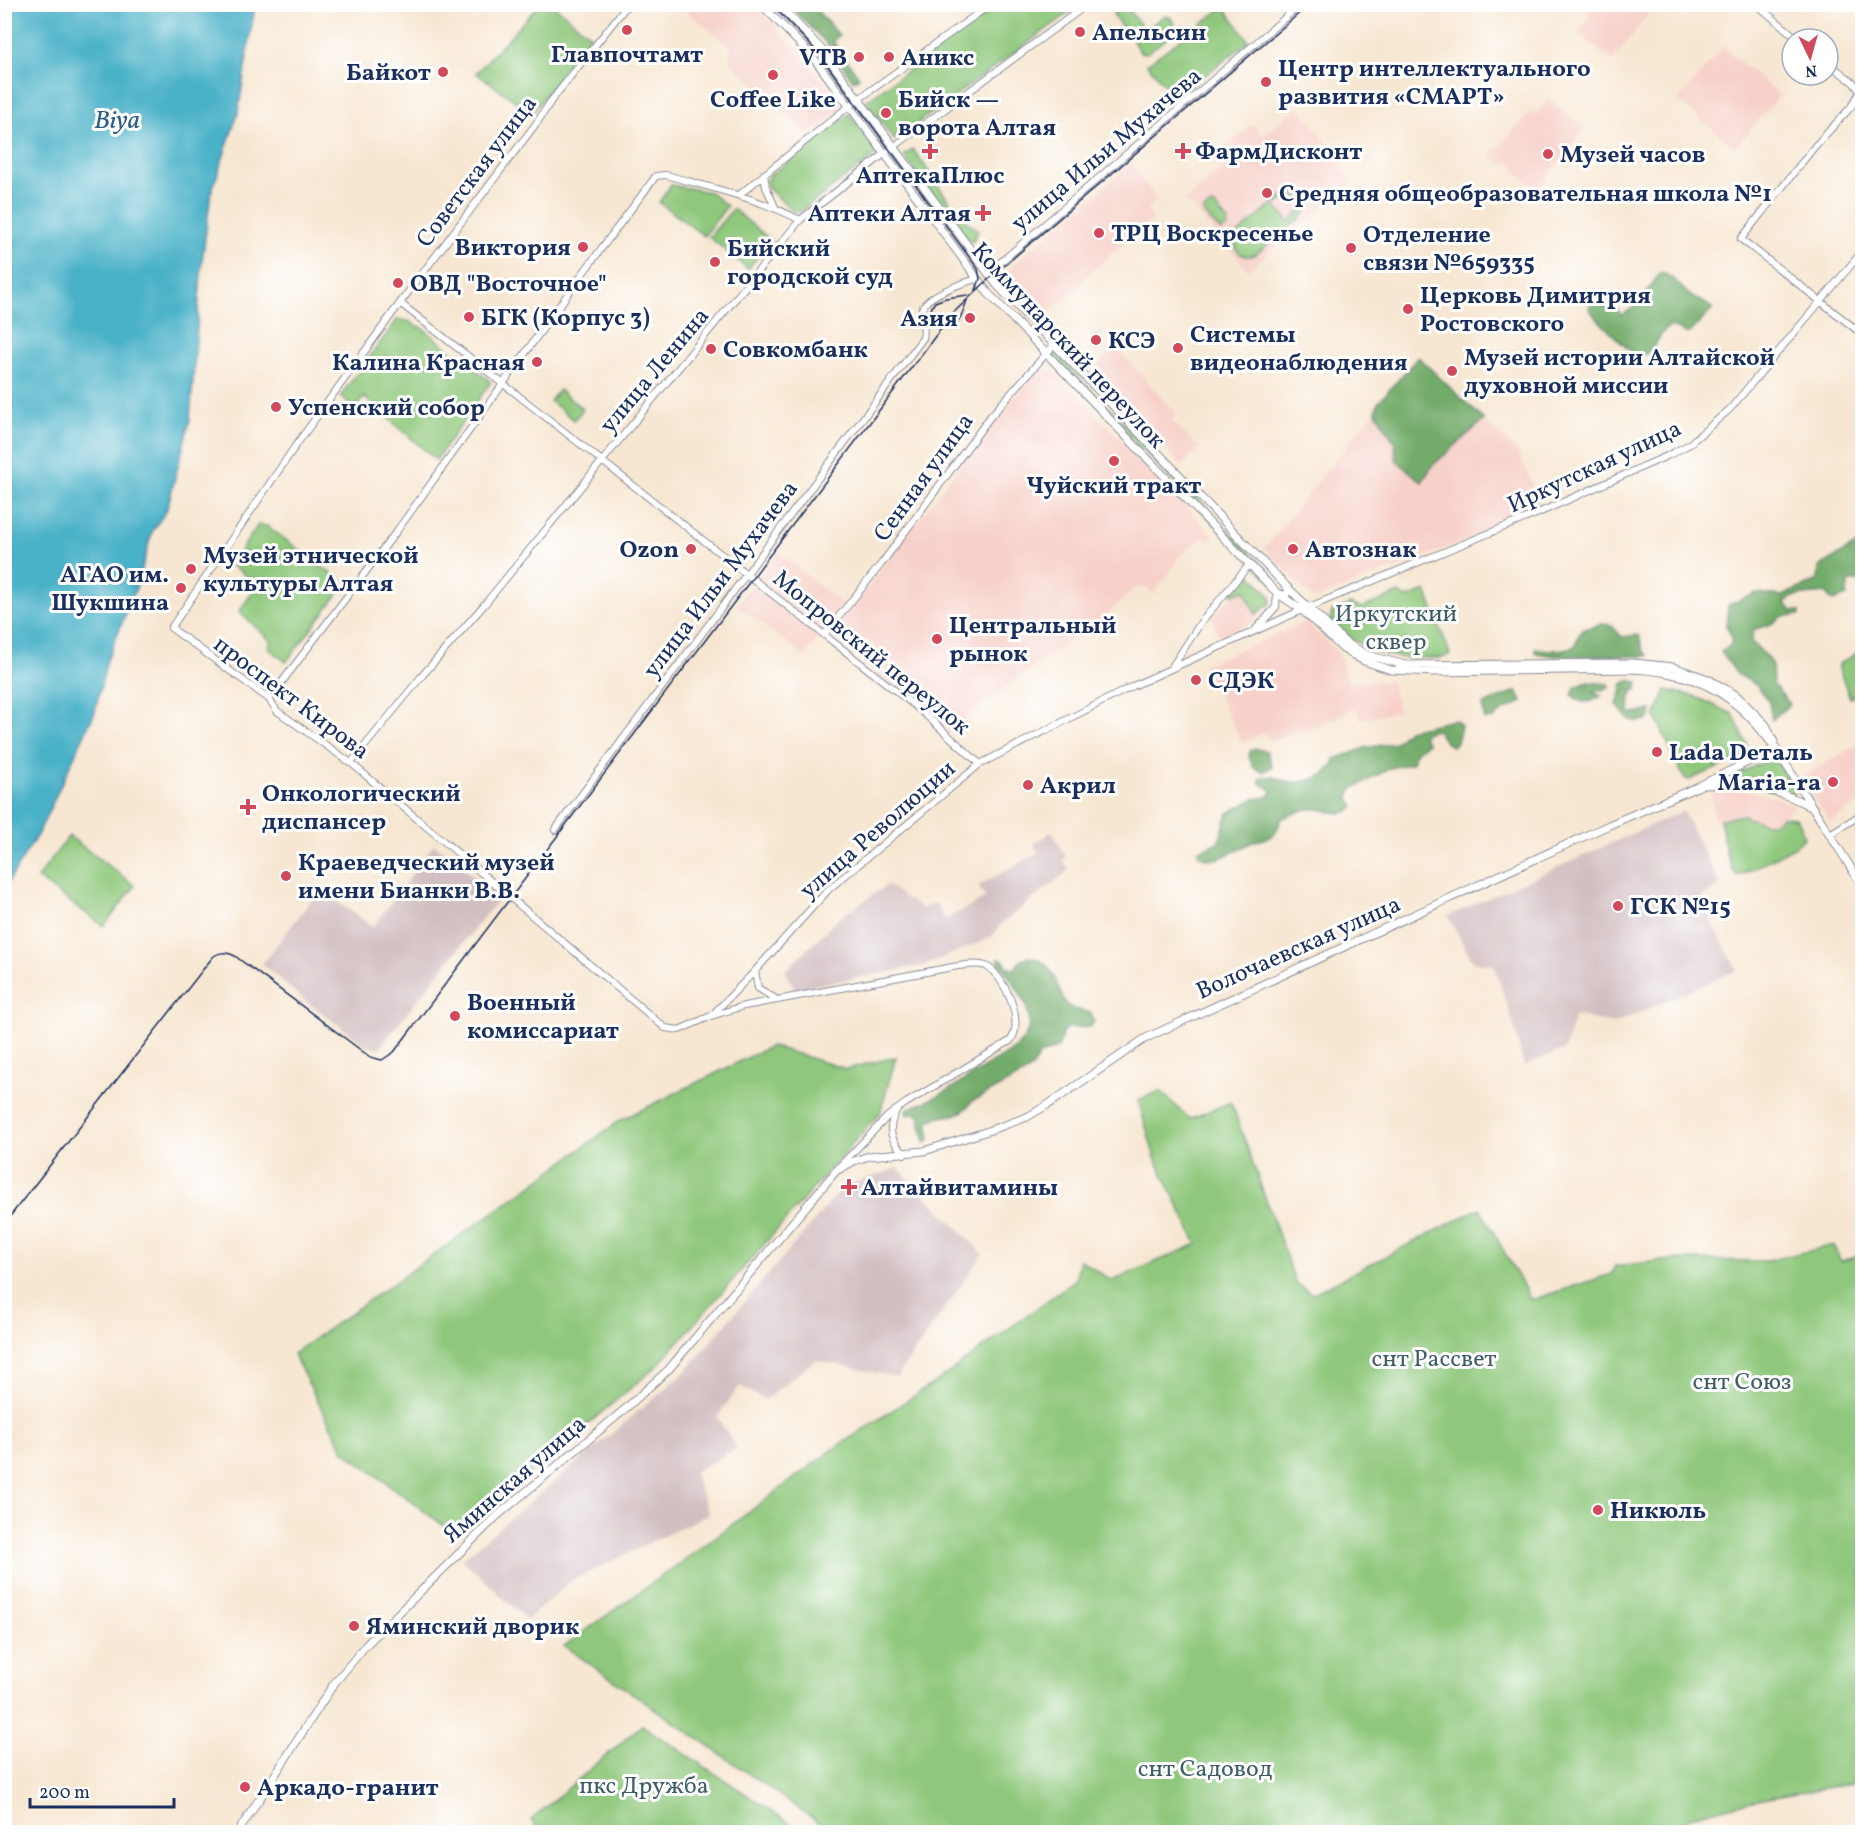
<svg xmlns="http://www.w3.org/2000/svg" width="1867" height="1837" font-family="Vollkorn,serif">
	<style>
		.built { fill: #f7d1c9 }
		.industrial { fill: #d2bfc1 }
		.green { fill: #8fc87b; stroke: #557c6c; stroke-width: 1.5; fill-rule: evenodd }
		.forest { fill: #73ac6b; stroke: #476e64; stroke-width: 1.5 }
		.water { fill: #49b1c8; stroke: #327093; stroke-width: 1.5 }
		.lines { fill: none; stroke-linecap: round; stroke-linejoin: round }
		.secondary-casing { stroke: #898b98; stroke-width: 8 }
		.primary-casing { stroke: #898b98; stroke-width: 9 }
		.secondary { stroke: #fff; stroke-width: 6 }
		.primary { stroke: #fff; stroke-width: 7 }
		.tram { stroke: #1b2f5e; stroke-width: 1.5 }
		.poi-dot { fill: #d1495b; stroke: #fff; stroke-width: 2 }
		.labels { text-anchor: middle; stroke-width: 6; stroke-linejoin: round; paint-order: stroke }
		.poi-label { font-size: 24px; font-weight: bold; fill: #1b2f5e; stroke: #fff; text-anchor: start }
		.street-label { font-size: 24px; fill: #1b2f5e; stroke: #fff }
		.park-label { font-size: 24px; fill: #3e5d67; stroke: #fff }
		.water-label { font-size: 26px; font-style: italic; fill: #2b5c83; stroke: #fff }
	</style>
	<rect width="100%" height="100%" fill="#fff"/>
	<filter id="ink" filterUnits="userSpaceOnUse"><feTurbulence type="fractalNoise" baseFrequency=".0167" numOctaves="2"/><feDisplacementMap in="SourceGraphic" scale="12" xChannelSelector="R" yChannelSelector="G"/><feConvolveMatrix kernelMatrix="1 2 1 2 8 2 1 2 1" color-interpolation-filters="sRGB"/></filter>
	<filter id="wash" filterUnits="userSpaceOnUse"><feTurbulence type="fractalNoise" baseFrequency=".008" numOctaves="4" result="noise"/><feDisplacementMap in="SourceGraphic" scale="24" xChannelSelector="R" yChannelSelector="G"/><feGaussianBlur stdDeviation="1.35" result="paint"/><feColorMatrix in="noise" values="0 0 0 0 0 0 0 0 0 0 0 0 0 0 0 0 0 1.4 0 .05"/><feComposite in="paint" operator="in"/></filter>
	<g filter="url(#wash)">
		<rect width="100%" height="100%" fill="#f7e7d2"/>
		<path class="built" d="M684 5H755L830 89 842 106V110L808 135 730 62V46L687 12 689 9Z
			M1578 5H1655L1613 60 1577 33 1591 15Z
			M1723 47 1780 95 1735 148 1678 100Z
			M1549 99 1585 128 1538 189 1514 170 1516 166 1508 161 1504 165 1491 155 1531 111 1536 115Z
			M1299 106 1334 153 1352 184 1248 270 1185 200 1233 160 1224 148 1229 144 1253 124 1263 136Z
			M1132 163 1156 200 1147 209 1153 219 1086 276 1079 287 1041 319 1000 276Z
			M1117 348 1177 415 1171 420 1199 448 1182 466 1090 370Z
			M1040 369H1047L1058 375 1214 536 1210 541 1205 536 1178 557 1171 571 1153 594 1146 588 1134 589 1096 625 1042 660 971 714 952 730H948L866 664 874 654 876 646 867 639 862 645 838 626 992 423Z
			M1376 412 1395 443 1396 460 1432 466 1484 420 1518 452 1542 506 1467 540 1317 598H1312L1264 549 1370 417Z
			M778 553 844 605 826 629 822 630 761 580 760 576Z
			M751 587H756L817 635V639L805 656 736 605Z
			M1244 589 1259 619 1220 637 1211 618 1233 594Z
			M1303 623H1307L1337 651 1349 682 1391 681 1399 711 1360 719 1356 708 1307 731 1299 729 1296 731 1295 730 1271 742 1263 733 1242 744 1204 665Z
			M1862 742V801L1830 822 1807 787 1803 777Z
			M1717 789 1747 791 1776 797 1795 806 1775 823 1764 824 1750 818 1745 819 1744 815 1714 820 1711 795Z"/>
		<path class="industrial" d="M1683 811 1720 885 1700 899 1737 970 1613 1024 1575 1015 1565 1049 1524 1066 1513 1022 1494 965 1473 962 1448 916Z
			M1052 831 1066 857 1063 860 1069 870 1000 925 992 937 926 965 795 989 785 971 838 919 887 885 922 909 935 903 945 919 986 898 978 886 1038 853 1034 844Z
			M434 844 499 898 379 1048 367 1046 303 999 262 964 320 889 373 927Z
			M898 1168 983 1254 897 1377 815 1360 765 1400 740 1386 717 1417 737 1448 693 1472 709 1514 571 1581 527 1620 462 1559 683 1374 844 1186Z"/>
		<path class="green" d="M540 4 553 5 591 36 532 113 476 73Z
			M999 5H1080L894 140 866 101Z
			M1125 6 1141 25 1130 33 1125 32 1113 14Z
			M1224 7 1249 41 1176 98 1147 64Z
			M1164 16 1170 17 1176 26V31L1147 53 1140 52 1134 43 1133 38Z
			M849 114 878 153 801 211H793L768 188 766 182 768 177Z
			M913 149 958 214 978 231 972 242 962 234 904 156Z
			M671 185 710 192 727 206 704 236 659 202Z
			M1291 189 1306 201V209L1304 215 1256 254C1244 260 1235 253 1234 240L1231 243 1229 241ZM1291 195 1301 199 1302 209 1289 222 1275 206Z
			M1211 205 1215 206 1228 222 1227 227 1221 231 1204 214V210Z
			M733 209 771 240 748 269 709 237Z
			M398 319 411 322 418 328 420 326 491 382 436 460 364 397 356 408 340 396Z
			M1055 352 1278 582 1275 586 1051 356Z
			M559 390 583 409 574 420 550 401Z
			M258 525 267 526 340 580 341 590 286 662 268 648 271 641 239 612 258 584 231 565Z
			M1247 570 1271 597V603L1256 614 1244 590 1233 594 1231 591Z
			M1426 591 1450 654C1443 660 1433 658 1423 658 1381 659 1361 649 1330 621L1332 612 1350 604 1362 608 1399 593 1407 598Z
			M1862 650V689L1850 698 1839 669V664Z
			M1666 690 1694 696 1733 714 1748 747 1743 757 1689 780 1684 778 1655 716Z
			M1766 761 1777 762 1794 789 1793 793 1791 795 1731 781 1732 776Z
			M1745 815 1746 818C1761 819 1767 830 1782 817L1796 818 1800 823 1804 838 1796 846 1741 875 1737 876C1724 858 1725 840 1720 819Z
			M69 836 135 886 104 926 37 878Z
			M771 1046 846 1069 896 1057 880 1113 657 1366 456 1535 344 1451 293 1354 528 1188 619 1121Z
			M1160 1091 1190 1119 1231 1102 1296 1284 1312 1294 1480 1208 1531 1300 1612 1274 1615 1266 1671 1260 1767 1261 1833 1245 1841 1261 1862 1255V1781L1747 1802 1690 1816 1680 1828 1663 1832H833L564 1646 694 1553 832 1450 946 1375 1075 1280 1080 1260 1112 1281 1197 1244 1155 1158 1138 1100Z
			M642 1725 803 1832H540L531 1820Z"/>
		<path class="forest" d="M789 5H812L839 35 833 41 859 77 853 81 830 47Z
			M1661 273C1676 276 1683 293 1696 299 1703 302 1707 304 1713 309L1690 333H1686L1670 326C1659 332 1656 349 1645 354 1643 355 1638 355 1636 354 1628 351 1593 316 1589 308L1592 300 1599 296 1612 302 1621 315C1639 309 1648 286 1661 273Z
			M1418 357 1484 420 1432 466 1422 482 1396 460 1395 443 1376 412 1377 404Z
			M1862 541V587L1859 581H1850L1847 590V596L1833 601 1825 593C1811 596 1795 592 1785 603L1792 611H1800V615L1783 616 1771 624 1753 630 1752 642 1765 655 1772 665 1773 684 1790 704 1772 720 1769 702 1756 685 1737 674 1721 652 1731 645V635L1726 626 1728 605 1757 593 1782 596 1818 580 1819 567Z
			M1602 624 1612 625 1618 634 1623 637 1635 635 1639 636 1643 650 1648 656H1555L1536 653 1535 648C1547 650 1564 652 1575 646L1578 636 1584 629Z
			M1628 680 1638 682 1637 690 1634 689 1630 698 1629 712 1632 714 1652 710 1651 715 1647 721C1628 722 1628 720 1617 705 1618 698 1623 692 1622 685Z
			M1588 682 1609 684V688L1593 692 1601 696C1590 703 1582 705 1572 695L1575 687Z
			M1517 691 1522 702 1504 710 1493 719H1484L1483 706C1493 699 1505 696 1517 691Z
			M1453 720 1457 721 1461 726 1457 742 1452 746 1445 742 1437 730 1427 732 1423 736 1428 743 1416 751 1412 763 1390 768 1352 789 1349 797 1354 807C1342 820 1324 807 1309 809 1300 810 1290 815 1281 819 1279 825 1278 830 1273 835 1267 840 1261 839 1255 841 1239 847 1215 869 1198 854V851L1218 842 1220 838 1228 813 1254 799 1267 797 1271 794 1272 790 1260 783V779C1272 772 1280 781 1292 782 1308 783 1331 776 1335 759L1365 748 1395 743 1408 730Z
			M1256 749 1267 751 1272 767 1263 772 1254 768 1249 757 1250 751Z
			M1027 957C1051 957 1055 981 1063 998 1065 1002 1064 1003 1068 1006 1074 1010 1084 1010 1091 1013L1094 1022 1090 1027 1066 1028 1062 1034 1059 1047 1039 1055 1033 1066 1026 1073 971 1102C961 1119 945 1114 930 1120 926 1128 932 1134 928 1142L925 1143 919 1116 916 1114 907 1115 906 1111 908 1109C918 1104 928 1101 938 1096 954 1087 969 1077 985 1067 1004 1055 1031 1045 1029 1019 1028 999 1009 977 998 962L999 959 1003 960 1008 967 1014 970 1020 961Z"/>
		<path class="water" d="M5 4 255 5 238 113 211 194 202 261 190 420 167 509 152 532 138 583 106 663 95 712 39 832 5 887 4 318 9 280 5 286Z"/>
	</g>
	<g filter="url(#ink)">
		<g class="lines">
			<g class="secondary-casing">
				<path id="secondary" d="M628 4 551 101 538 121 400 303 296 445 171 628 269 699 277 711 351 763 665 1028 679 1030 711 1016 755 971 829 889 980 764 1133 686 1197 657 1302 610 1536 514 1667 456 1688 445 1730 409 1862 252
					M1756 4 1798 39
					M1828 63 1853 82 1860 91
					M1862 88 1851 107 1815 146 1741 239 1862 334
					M764 174 766 187 775 207
					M739 195 849 106 991 4
					M988 273 1301 4
					M400 303 919 709 980 764
					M1256 629 1276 607 1277 593 1286 595 1288 592 1287 587
					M824 635 882 563 990 417 1054 345
					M1172 667 1201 622 1249 565
					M269 699 396 532 583 273 656 176 666 175C712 188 758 198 800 220
					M351 763 421 677 484 605 800 220 888 151 1088 4
					M555 830 923 338C926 328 920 319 922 309 926 295 963 283 976 279
					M1830 834 1862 814
					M755 971 758 988 777 1000 958 966C967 965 977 963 986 966 1004 975 1026 1023 1010 1041L906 1103 888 1116 838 1168
					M711 1016 744 1006 777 1000
					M895 1113C887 1131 891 1141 905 1154"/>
			</g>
			<g class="primary-casing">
				<path id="primary" d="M761 4 813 57 988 293 1277 593 1302 610 1343 649 1364 661 1391 670 1434 672 1634 669C1729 674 1761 722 1806 797 1825 827 1844 856 1862 886
					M778 4 822 50 997 285 1286 586 1345 642 1367 655 1405 665 1634 663 1673 667 1708 679 1736 695 1766 725 1774 742
					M1706 785C1741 782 1780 789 1811 807
					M238 1832 333 1685 366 1645 497 1516 624 1410 669 1369 836 1171 854 1161 869 1156 924 1151 988 1131 1027 1117 1049 1104 1146 1038 1609 825 1697 787 1776 748"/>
			</g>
			<use href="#secondary" class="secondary"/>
			<use href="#primary" class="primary"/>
			<path class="tram" d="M771 4 818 53 978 269 980 279 976 290
				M967 300C962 315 959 329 940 329 929 322 928 311 935 302L946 298 968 295
				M4 1224 212 958C219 951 226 952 235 956L370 1057 382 1060 394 1052 952 314 991 277 1310 4"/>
		</g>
	</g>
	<g class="poi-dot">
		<circle cx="627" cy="30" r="6"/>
		<circle cx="1080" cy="32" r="6"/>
		<circle cx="859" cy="57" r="6"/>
		<circle cx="889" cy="57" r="6"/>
		<circle cx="443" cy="72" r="6"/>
		<circle cx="773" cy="75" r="6"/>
		<circle cx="1266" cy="82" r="6"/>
		<circle cx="886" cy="113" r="6"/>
		<path d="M927 142h6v6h6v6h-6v6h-6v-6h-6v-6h6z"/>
		<path d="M1180 142h6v6h6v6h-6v6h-6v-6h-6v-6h6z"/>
		<circle cx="1548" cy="154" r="6"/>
		<circle cx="1267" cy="193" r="6"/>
		<path d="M980 204h6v6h6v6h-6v6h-6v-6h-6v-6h6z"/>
		<circle cx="1099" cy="233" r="6"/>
		<circle cx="583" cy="247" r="6"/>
		<circle cx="1351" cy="248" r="6"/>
		<circle cx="715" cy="262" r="6"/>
		<circle cx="398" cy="283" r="6"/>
		<circle cx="1408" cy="309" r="6"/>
		<circle cx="469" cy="317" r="6"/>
		<circle cx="970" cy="318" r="6"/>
		<circle cx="1096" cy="340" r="6"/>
		<circle cx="1178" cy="348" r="6"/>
		<circle cx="711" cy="349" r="6"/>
		<circle cx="537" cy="362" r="6"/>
		<circle cx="1452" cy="371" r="6"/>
		<circle cx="276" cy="407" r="6"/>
		<circle cx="1114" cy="461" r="6"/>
		<circle cx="691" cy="549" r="6"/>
		<circle cx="1293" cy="549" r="6"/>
		<circle cx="191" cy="569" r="6"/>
		<circle cx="181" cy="588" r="6"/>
		<circle cx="937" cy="639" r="6"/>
		<circle cx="1196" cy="680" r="6"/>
		<circle cx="1657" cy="752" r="6"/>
		<circle cx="1833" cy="782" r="6"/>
		<circle cx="1028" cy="785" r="6"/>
		<path d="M245 798h6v6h6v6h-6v6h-6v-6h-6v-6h6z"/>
		<circle cx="286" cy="876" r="6"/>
		<circle cx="1618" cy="906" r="6"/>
		<circle cx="455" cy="1016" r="6"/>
		<path d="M846 1178h6v6h6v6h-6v6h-6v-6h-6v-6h6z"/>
		<circle cx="1598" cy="1510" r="6"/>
		<circle cx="354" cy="1626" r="6"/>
		<circle cx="245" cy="1787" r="6"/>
	</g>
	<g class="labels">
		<g class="poi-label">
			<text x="1092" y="40">Апельсин</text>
			<text x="627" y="62" text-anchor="middle">Главпочтамт</text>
			<text x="847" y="65" text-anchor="end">VTB</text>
			<text x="901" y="65">Аникс</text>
			<text x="1278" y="76">Центр интеллектуального<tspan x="1278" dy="28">развития «СМАРТ»</tspan></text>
			<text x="431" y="80" text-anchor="end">Байкот</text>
			<text x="773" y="107" text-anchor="middle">Coffee Like</text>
			<text x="898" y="107">Бийск —<tspan x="898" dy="28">ворота Алтая</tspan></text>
			<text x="1195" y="159">ФармДисконт</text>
			<text x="1560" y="162">Музей часов</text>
			<text x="930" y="183" text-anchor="middle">АптекаПлюс</text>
			<text x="1279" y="201">Средняя общеобразовательная школа №1</text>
			<text x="971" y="221" text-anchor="end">Аптеки Алтая</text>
			<text x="1111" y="241">ТРЦ Воскресенье</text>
			<text x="1363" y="242">Отделение<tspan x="1363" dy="28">связи №659335</tspan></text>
			<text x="571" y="255" text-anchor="end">Виктория</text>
			<text x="727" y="256">Бийский<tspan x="727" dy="28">городской суд</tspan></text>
			<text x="410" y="291">ОВД "Восточное"</text>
			<text x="1420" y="303">Церковь Димитрия<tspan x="1420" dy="28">Ростовского</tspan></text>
			<text x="481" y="325">БГК (Корпус 3)</text>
			<text x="958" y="326" text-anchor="end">Азия</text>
			<text x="1190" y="342">Системы<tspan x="1190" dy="28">видеонаблюдения</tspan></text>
			<text x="1108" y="348">КСЭ</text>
			<text x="723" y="357">Совкомбанк</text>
			<text x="1464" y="365">Музей истории Алтайской<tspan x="1464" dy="28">духовной миссии</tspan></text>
			<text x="525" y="370" text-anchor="end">Калина Красная</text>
			<text x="288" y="415">Успенский собор</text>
			<text x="1114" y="493" text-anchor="middle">Чуйский тракт</text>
			<text x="679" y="557" text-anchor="end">Ozon</text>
			<text x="1305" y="557">Автознак</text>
			<text x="203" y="563">Музей этнической<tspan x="203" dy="28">культуры Алтая</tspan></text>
			<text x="169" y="582" text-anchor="end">АГАО им.<tspan x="169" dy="28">Шукшина</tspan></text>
			<text x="949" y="633">Центральный<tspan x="949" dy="28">рынок</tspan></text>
			<text x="1208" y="688">СДЭК</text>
			<text x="1669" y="760">Lada Dеталь</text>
			<text x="1821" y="790" text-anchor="end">Maria-ra</text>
			<text x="1040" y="793">Акрил</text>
			<text x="262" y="801">Онкологический<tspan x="262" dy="28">диспансер</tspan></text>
			<text x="298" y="870">Краеведческий музей<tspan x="298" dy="28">имени Бианки В.В.</tspan></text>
			<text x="1630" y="914">ГСК №15</text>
			<text x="467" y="1010">Военный<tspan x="467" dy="28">комиссариат</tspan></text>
			<text x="861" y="1195">Алтайвитамины</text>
			<text x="1610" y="1518">Никюль</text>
			<text x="366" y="1634">Яминский дворик</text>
			<text x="257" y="1795">Аркадо-гранит</text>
		</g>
		<g class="street-label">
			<text transform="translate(1106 149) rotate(-40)" y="8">улица Ильи Мухачева</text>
			<text transform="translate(476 171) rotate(-53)" y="8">Советская улица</text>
			<text transform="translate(1069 345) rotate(47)" y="8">Коммунарский переулок</text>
			<text transform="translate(654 370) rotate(-50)" y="8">улица Ленина</text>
			<text transform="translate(1594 466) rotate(-25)" y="8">Иркутская улица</text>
			<text transform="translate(923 477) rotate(-54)" y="8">Сенная улица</text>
			<text transform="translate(720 579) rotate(-53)" y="8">улица Ильи Мухачева</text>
			<text transform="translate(872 652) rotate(39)" y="8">Мопровский переулок</text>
			<text transform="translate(292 697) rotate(37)" y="8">проспект Кирова</text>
			<text transform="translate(877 829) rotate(-41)" y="8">улица Революции</text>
			<text transform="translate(1298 947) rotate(-24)" y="8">Волочаевская улица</text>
			<text transform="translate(514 1479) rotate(-41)" y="8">Яминская улица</text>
		</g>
		<g class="park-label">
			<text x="1396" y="621">Иркутский<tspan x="1396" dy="28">сквер</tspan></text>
			<text x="1434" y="1366">снт Рассвет</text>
			<text x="1742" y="1389">снт Союз</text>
			<text x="1205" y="1776">снт Садовод</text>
			<text x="644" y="1793">пкс Дружба</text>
		</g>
		<g class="water-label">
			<text x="117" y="128">Biya</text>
		</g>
	</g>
	<rect width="1867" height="1837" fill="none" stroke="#fff" stroke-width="24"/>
	<g transform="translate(1810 57) rotate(175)"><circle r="28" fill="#ffffff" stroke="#a4acbf" stroke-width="1.5"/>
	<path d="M0-4.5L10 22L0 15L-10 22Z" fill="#d1495b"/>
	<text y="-9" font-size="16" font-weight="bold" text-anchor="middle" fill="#1b2f5e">N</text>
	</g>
	<path d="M30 1798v9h144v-9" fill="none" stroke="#1b2f5e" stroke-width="3"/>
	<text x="39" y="1798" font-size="18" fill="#1b2f5e" stroke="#ffffff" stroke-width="4.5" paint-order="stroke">200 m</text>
</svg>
